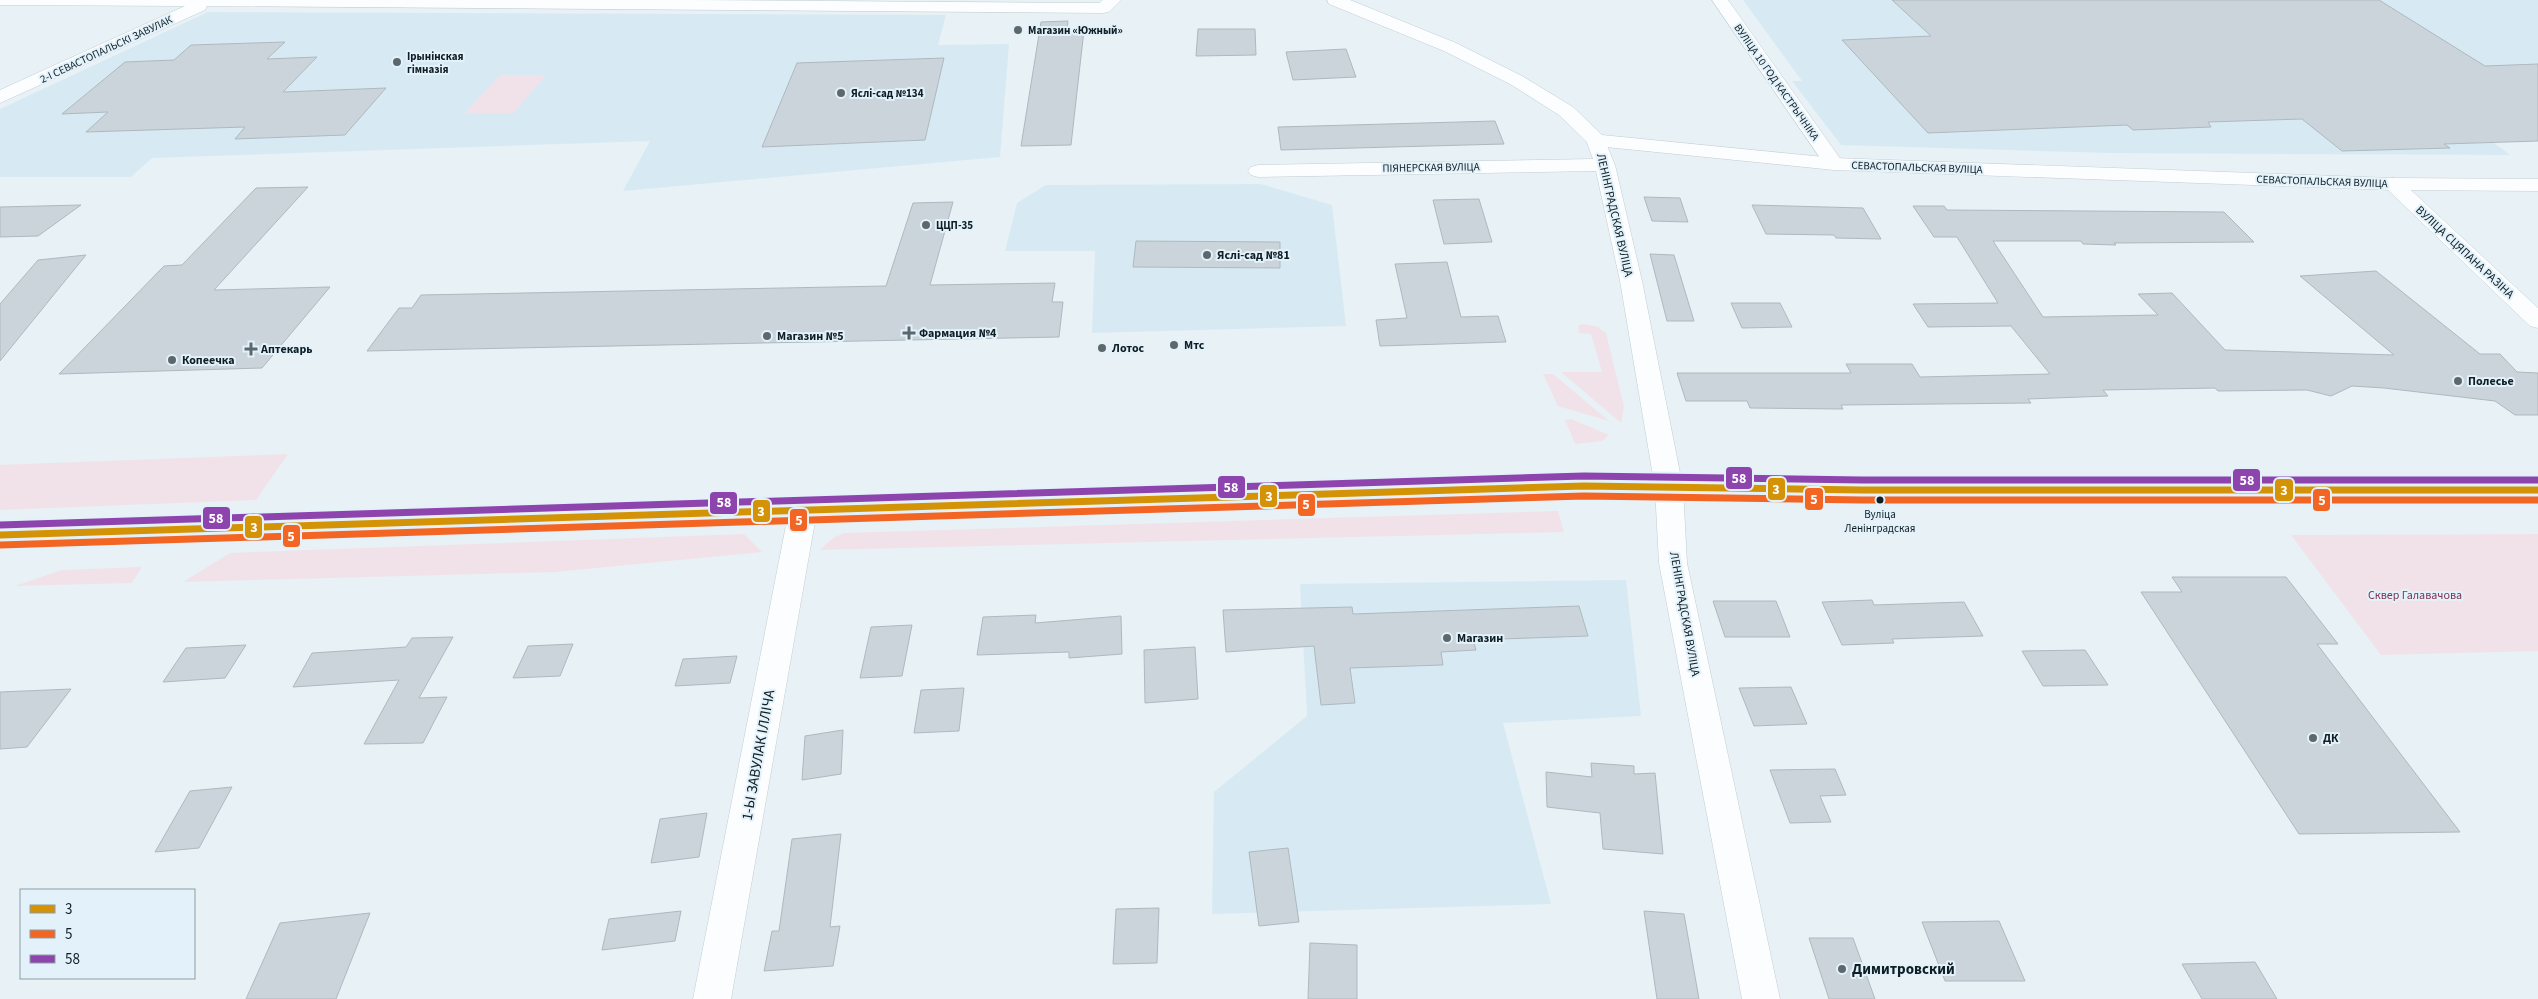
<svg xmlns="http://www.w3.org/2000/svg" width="2538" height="999" font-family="'Source Sans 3',sans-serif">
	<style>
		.built { fill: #d7eaf4 }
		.green { fill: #f1e2e9 }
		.building { fill: #cad4da; stroke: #aeb9bf }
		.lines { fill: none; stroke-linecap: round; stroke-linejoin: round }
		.minor-casing { stroke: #c3ced3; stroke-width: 1 }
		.tertiary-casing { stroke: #c3ced3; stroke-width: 1 }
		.primary-casing { stroke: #a3b1b8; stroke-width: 1 }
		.minor { fill: #fcfdfe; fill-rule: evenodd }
		.tertiary { fill: #fcfdfe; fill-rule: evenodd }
		.primary { fill: #e6edf1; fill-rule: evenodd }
		.bus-1-casing { stroke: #e3f2fa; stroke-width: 11 }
		.bus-2-casing { stroke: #e3f2fa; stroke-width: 11 }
		.bus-3-casing { stroke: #e3f2fa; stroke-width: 11 }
		.bus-1 { stroke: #d49206; stroke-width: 7 }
		.bus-2 { stroke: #f26522; stroke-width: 7 }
		.bus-3 { stroke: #8e44ad; stroke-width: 7 }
		.poi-dot { fill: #5c686e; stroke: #e3f2fa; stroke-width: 2 }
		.bus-dot { fill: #101e25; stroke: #e3f2fa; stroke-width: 2 }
		.labels { text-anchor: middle; stroke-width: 4; stroke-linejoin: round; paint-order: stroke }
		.far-poi-label { font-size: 11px; font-weight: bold; fill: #101e25; stroke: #e3f2fa; text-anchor: start }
		.far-street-label { font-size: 11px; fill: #101e25; stroke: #e3f2fa }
		.bus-label { font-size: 11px; fill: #101e25; stroke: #e3f2fa }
		.street-label { font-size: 12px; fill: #101e25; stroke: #e3f2fa }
		.poi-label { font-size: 12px; font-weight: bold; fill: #101e25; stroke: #e3f2fa; text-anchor: start }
		.park-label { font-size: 12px; fill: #813351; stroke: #e3f2fa }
		.near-street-label { font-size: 15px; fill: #101e25; stroke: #e3f2fa }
		.near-poi-label { font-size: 15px; font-weight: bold; fill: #101e25; stroke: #e3f2fa; text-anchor: start }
		.line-badge { stroke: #e3f2fa; stroke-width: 2 }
		.badge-label { font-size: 14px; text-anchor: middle; font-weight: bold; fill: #fff }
	</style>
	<rect width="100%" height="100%" fill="#e8f1f5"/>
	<path class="built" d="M1743 0H2538V141L2493 142 2510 155 2109 153 1841 145 1792 81H1802Z
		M208 12 946 15 938 45 1009 44 1000 157 623 191 650 141 152 158 131 177H0V109Z
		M1261 184 1332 205 1346 326 1092 333 1095 251H1005L1017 203 1046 185Z
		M1626 580 1641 716 1503 723 1551 904 1212 914 1214 792 1307 716 1300 584Z"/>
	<path class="green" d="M500 75H546L513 113H465Z
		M1584 324 1598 327 1606 333 1624 407 1621 423 1561 372H1602L1591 334 1579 333 1578 325Z
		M1543 374H1553L1609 421 1558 406Z
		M1571 419 1609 435 1602 441 1575 444 1565 420Z
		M288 454 256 500 0 510V465Z
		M1558 511 1564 532 820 550 833 538 844 533Z
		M744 534 762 552 555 572 183 582 230 553Z
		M2538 534V651L2381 655 2291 535Z
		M142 567 132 583 15 586 62 570Z"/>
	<path class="building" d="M1892 0H2379L2485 66 2538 64V141L2444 144 2450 148 2342 151 2302 119 2208 122 2211 127 2133 130 2127 125 1928 133 1842 40 1931 36Z
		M1068 21 1067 30H1084L1071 145 1021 146 1041 22Z
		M1198 29H1255L1256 55 1196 56Z
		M285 42 267 59 317 57 283 92 386 88 345 135 235 139 245 127 86 132 108 112 62 114 125 62 174 60 191 45Z
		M1346 49 1356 77 1293 80 1286 52Z
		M944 58 925 140 762 147 797 63Z
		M1495 121 1504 144 1281 150 1278 127Z
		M308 187 214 290 330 287 262 368 59 374 164 266 182 265 256 188Z
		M1644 197 1680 198 1688 222 1652 221Z
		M1479 199 1492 242 1444 244 1433 200Z
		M953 202 930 285 1055 283 1052 302H1063L1059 337 367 351 399 308H412L421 295 886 286 913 203Z
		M81 205 38 236 0 237V207Z
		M1752 205 1863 208 1881 239 1836 238 1834 235 1766 234Z
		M1913 206H1944L1947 210 2224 212 2254 242 2114 243 2116 245 2083 244 2081 241H1993L2043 317 2158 315 2138 294 2172 293 2225 350 2394 355 2300 276 2376 271 2480 354H2500L2517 372 2538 373V415H2515L2495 401 2384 388 2352 386 2331 396 2307 390 2218 391 2215 388 2103 390 2108 396 2028 399 2031 403 1841 405 1843 409 1750 408 1747 401H1686L1677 373H1851L1846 364H1912L1920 377 2050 374 2011 326 1928 327 1913 304 1998 303 1957 237H1934Z
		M1136 241 1280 242V268L1133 267Z
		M1650 254 1674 255 1694 321H1667Z
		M86 255 0 361V304L38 260Z
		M1447 262 1461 317 1498 316 1506 342 1380 346 1376 320 1407 318 1395 264Z
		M1731 303H1780L1792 327 1742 328Z
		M2172 577H2286L2338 644H2317L2460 832 2299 834 2141 592H2182Z
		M1872 600 1874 605 1964 602 1983 636 1892 639 1894 643 1842 645 1822 602Z
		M1713 601H1776L1790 637H1725Z
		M1579 606 1588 636 1473 640 1476 650 1441 652 1443 665 1350 668 1355 703 1321 705 1314 646 1226 652 1223 610 1352 607 1353 614Z
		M1036 615 1035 623 1121 616 1122 654 1069 658V652L977 655 983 617Z
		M912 625 902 676 860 678 871 627Z
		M453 637 419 698 447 697 423 743 364 744 399 680 293 687 312 653 406 647 412 638Z
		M573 644 560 676 513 678 528 646Z
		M246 645 225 678 163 682 186 648Z
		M1195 647 1198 699 1145 703 1144 650Z
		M2085 650 2108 685 2043 686 2022 651Z
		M737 656 730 683 675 686 683 659Z
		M1791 687 1807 724 1754 726 1739 688Z
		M964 688 959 731 914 733 921 690Z
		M71 689 27 747 0 749V692Z
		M843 730 841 774 802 780 805 736Z
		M1591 763 1634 766V774L1655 773 1663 854 1603 849 1600 813 1547 807 1546 772 1592 777Z
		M1835 769 1846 795 1820 796 1831 822 1790 823 1770 770Z
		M232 787 199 848 155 852 190 791Z
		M707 813 699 857 651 863 660 819Z
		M841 834 830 927 840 926 833 966 764 971 772 931H779L792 839Z
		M1288 848 1299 922 1259 926 1249 852Z
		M1159 908 1157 963 1113 964 1116 909Z
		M681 911 675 941 602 950 609 919Z
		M1644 911 1684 914 1699 999H1657Z
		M370 913 336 999H246L280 923Z
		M1999 921 2025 981H1945L1922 922Z
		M1809 938H1853L1875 999H1829Z
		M1310 943 1357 945V999H1308Z
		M2255 962 2277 999H2202L2182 964Z"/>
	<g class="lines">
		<g class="minor-casing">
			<path id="minor" d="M0 0H690L1099 3 1103 0H1121L1109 12 1103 13 207 6 205 10 0 103V90L185 6 0 5Z
				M1712 0H1728L1844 164 1841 168H1827Z
				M1596 134 1603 136 1615 165 1642 281 1683 488 1687 563 1780 999H1742L1659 563 1655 488 1620 281 1596 171 1258 177 1251 175 1248 171 1251 167 1258 165 1593 159 1586 140 1589 136Z
				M2393 178 2400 180 2538 308V328L2530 326 2386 188 2383 184 2386 180Z
				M803 501 813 503 817 510 731 999H693L789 510 793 503Z"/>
		</g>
		<g class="tertiary-casing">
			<path id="tertiary" d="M1327 0H1350L1456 43 1522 76 1573 107 1602 135 1834 158 2393 178 2538 179V191L2393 190 1834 170 1596 146 1589 144 1559 115 1510 84 1444 51 1329 4Z"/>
		</g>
		<g class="primary-casing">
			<path id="primary" d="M1584 477 1862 481H2538V499H1862L1584 495 0 545V525Z"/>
		</g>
		<use href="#minor" class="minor"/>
		<use href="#tertiary" class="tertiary"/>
		<use href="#primary" class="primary"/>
		<g class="bus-1-casing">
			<path id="bus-1" d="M0 535 1584 486 1862 490H2538"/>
		</g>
		<g class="bus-2-casing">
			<path id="bus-2" d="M0 545 1584 496 1862 500H2538"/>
		</g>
		<g class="bus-3-casing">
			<path id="bus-3" d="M0 525 1584 476 1862 480H2538"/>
		</g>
		<use href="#bus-1" class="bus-1"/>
		<use href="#bus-2" class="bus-2"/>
		<use href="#bus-3" class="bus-3"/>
	</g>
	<g class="poi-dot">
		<circle cx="1018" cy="30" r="5"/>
		<circle cx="397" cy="62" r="5"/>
		<circle cx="841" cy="93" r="5"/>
		<circle cx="926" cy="225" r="5"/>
		<circle cx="1207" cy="255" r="5"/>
		<path d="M906.5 325.5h5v5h5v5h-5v5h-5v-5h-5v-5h5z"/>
		<circle cx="767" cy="336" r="5"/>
		<circle cx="1174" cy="345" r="5"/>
		<circle cx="1102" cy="348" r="5"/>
		<path d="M248.5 341.5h5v5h5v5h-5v5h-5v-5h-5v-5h5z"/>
		<circle cx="172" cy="360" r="5"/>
		<circle cx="2458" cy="381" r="5"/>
		<circle cx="1447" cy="638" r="5"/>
		<circle cx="2313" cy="738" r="5"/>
		<circle cx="1842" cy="969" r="5"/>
	</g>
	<circle class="bus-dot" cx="1880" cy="500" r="4.5"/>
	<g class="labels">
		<g class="far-poi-label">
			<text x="1028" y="34">Магазин «Южный»</text>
			<text x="407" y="60">Ірынінская<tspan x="407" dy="13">гімназія</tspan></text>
			<text x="851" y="97">Яслі-сад №134</text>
			<text x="936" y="229">ЦЦП-35</text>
		</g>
		<g class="far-street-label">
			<text transform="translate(106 49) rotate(-25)" y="4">2-І СЕВАСТОПАЛЬСКІ ЗАВУЛАК</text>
			<text transform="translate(1777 82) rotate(55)" y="4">ВУЛІЦА 10 ГОД КАСТРЫЧНІКА</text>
			<text transform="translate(1431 167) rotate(-1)" y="4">ПІЯНЕРСКАЯ ВУЛІЦА</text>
			<text transform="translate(1917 167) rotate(2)" y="4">СЕВАСТОПАЛЬСКАЯ ВУЛІЦА</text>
			<text transform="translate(2322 181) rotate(2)" y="4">СЕВАСТОПАЛЬСКАЯ ВУЛІЦА</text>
		</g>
		<g class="bus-label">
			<text x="1880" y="518">Вуліца<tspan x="1880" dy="14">Ленінградская</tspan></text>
		</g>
		<g class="street-label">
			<text transform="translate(1615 215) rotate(77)" y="4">ЛЕНІНГРАДСКАЯ ВУЛІЦА</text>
			<text transform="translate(2465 252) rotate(43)" y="4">ВУЛІЦА СЦЯПАНА РАЗІНА</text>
			<text transform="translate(1685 614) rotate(80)" y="4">ЛЕНІНГРАДСКАЯ ВУЛІЦА</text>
		</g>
		<g class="poi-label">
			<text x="1217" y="259">Яслі-сад №81</text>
			<text x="919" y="337">Фармация №4</text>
			<text x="777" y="340">Магазин №5</text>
			<text x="1184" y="349">Мтс</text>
			<text x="1112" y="352">Лотос</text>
			<text x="261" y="353">Аптекарь</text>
			<text x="182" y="364">Копеечка</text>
			<text x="2468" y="385">Полесье</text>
			<text x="1457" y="642">Магазин</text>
			<text x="2323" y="742">ДК</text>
		</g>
		<g class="park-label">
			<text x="2415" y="599">Сквер Галавачова</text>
		</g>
		<g class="near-street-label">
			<text transform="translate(758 755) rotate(-80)" y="5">1-Ы ЗАВУЛАК ІЛЛІЧА</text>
		</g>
		<g class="near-poi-label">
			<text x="1852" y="974">Димитровский</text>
		</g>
	</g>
	<g class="line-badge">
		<rect x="1725" y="466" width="28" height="24" rx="5" fill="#8e44ad"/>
		<rect x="2232" y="468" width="29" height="24" rx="5" fill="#8e44ad"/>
		<rect x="1217" y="475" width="29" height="24" rx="5" fill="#8e44ad"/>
		<rect x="1767" y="477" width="19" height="24" rx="5" fill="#d49206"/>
		<rect x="2274" y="478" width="20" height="24" rx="5" fill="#d49206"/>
		<rect x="1259" y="484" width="19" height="24" rx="5" fill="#d49206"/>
		<rect x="1804" y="487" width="20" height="24" rx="5" fill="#f26522"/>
		<rect x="2312" y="488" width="19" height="24" rx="5" fill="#f26522"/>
		<rect x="709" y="491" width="29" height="24" rx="5" fill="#8e44ad"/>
		<rect x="1297" y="493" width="19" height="24" rx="5" fill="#f26522"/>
		<rect x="752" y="499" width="19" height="24" rx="5" fill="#d49206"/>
		<rect x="202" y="506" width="29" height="24" rx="5" fill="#8e44ad"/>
		<rect x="789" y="508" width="19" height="24" rx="5" fill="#f26522"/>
		<rect x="244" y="515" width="19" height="24" rx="5" fill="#d49206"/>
		<rect x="282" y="524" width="19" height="24" rx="5" fill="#f26522"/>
	</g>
	<g class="badge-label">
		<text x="1739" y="483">58</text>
		<text x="2247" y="485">58</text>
		<text x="1231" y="492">58</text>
		<text x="1776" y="494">3</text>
		<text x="2284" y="495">3</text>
		<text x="1269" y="501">3</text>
		<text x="1814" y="504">5</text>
		<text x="2322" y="505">5</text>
		<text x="724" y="507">58</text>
		<text x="1306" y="509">5</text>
		<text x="761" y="516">3</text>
		<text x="216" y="523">58</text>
		<text x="799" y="525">5</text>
		<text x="254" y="532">3</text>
		<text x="291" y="541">5</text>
	</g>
	<rect x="20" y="889" width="175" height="90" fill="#e3f2fa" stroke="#8f9da5"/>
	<rect x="30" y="905" width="25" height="8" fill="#d49206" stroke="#8f9da5"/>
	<text x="65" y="914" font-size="15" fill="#101e25">3</text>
	<rect x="30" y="930" width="25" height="8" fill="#f26522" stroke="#8f9da5"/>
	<text x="65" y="939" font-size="15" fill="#101e25">5</text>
	<rect x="30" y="955" width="25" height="8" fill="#8e44ad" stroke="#8f9da5"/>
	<text x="65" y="964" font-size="15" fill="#101e25">58</text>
</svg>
